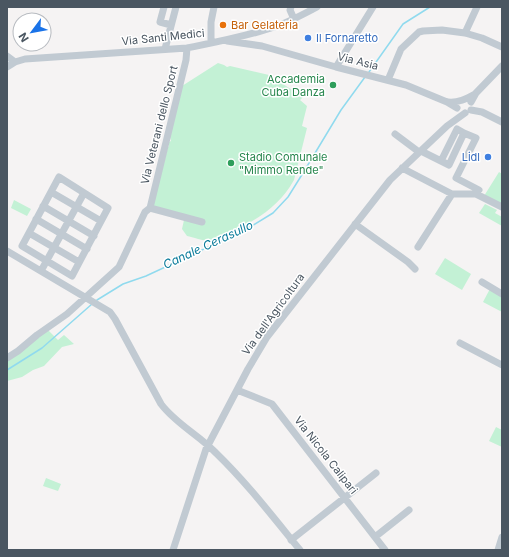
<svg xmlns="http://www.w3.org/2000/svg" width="509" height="557" font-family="Inter,sans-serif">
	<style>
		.green { fill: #c3f1d5 }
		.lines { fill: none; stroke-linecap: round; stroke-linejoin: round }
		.stream { stroke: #90daee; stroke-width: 1.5 }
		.minor { stroke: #c1cad2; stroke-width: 7 }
		.food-dot { fill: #e8710a; stroke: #fff; stroke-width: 1.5 }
		.shop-dot { fill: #3f7fe0; stroke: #fff; stroke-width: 1.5 }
		.leisure-dot { fill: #2e9e5b; stroke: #fff; stroke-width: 1.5 }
		.labels { text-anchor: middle; stroke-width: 3; stroke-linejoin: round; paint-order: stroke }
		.food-label { font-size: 11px; fill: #c56008; stroke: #fff; text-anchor: start }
		.street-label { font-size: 11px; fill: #4a5661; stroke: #fff }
		.shop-label { font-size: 11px; fill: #366cbe; stroke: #fff; text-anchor: start }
		.leisure-label { font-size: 11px; fill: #27864d; stroke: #fff; text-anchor: end }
		.water-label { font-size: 12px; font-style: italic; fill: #0c7c9b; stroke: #fff }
	</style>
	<rect width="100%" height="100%" fill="#f5f3f3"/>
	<path class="green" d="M218 63 224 65 227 67 230 66 269 75 303 97 300 100 307 106 302 126 307 128 294 180C279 207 255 221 228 234 223 236 216 241 211 241 206 242 193 237 187 236L182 229 184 220 153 206 168 147 169 146V142L171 141 170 137 182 86Z
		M499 172 502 174V205L484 196Z
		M14 200 31 209 27 216 11 208Z
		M485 204 497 210 495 213 502 217V226L479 213Z
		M445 258 471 274 462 290 435 274Z
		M492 285 502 291V312L483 302Z
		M48 330 58 340 64 335 74 344 62 347 44 366 33 370 22 377 7 381V360Z
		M496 427 502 430V447L489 441Z
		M46 478 61 484 58 491 43 486Z"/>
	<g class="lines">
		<path class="stream" d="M369 72 403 24 430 7
			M97 300 123 284 146 276 247 229 273 213 288 197 303 173 341 110 365 77
			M7 370 42 348 92 304"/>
		<path class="minor" d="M164 7 160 22 171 25
			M291 7 290 10 294 19
			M465 33 477 7
			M227 41 262 46 336 67 406 85 447 102 457 108
			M211 43V22L214 7
			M165 49 176 7
			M7 56 15 62
			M7 67 15 62 25 59 187 48C217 42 249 36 277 26 291 21 304 14 317 7
			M336 67 373 7
			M388 80 401 49 419 32 423 31 442 30 465 33 482 38 502 47
			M448 102C458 103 466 99 475 94
			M471 102 476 93 502 66
			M471 110 482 112 502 122
			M395 134 419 152
			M421 151 449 165 464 133 476 138 456 178 479 190
			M441 161 457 129 464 133
			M402 168 452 194H476L502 207
			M59 177 108 208 72 276 22 246Z
			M51 192 101 221
			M43 206 94 236
			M150 208 186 60 187 48
			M150 208 202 222
			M36 219 87 249
			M355 224 408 262 415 269
			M29 233 79 262
			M418 247 452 194
			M7 251 110 312 115 319 161 404C176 424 199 435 216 453 247 483 273 517 300 550
			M41 271 84 193
			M482 282 502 294
			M460 343 502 365
			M7 358 18 351 37 335 67 314 119 267 145 212 150 208
			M237 390 272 404 385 550
			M375 537 409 510
			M291 540 376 473
			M173 550 206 449 248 369 267 337 390 180 447 126 465 113
			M498 550 502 537"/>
	</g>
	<circle class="food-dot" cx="223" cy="25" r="4"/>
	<g class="shop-dot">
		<circle cx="308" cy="38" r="4"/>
		<circle cx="488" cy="157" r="4"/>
	</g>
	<g class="leisure-dot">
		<circle cx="333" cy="85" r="4"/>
		<circle cx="231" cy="163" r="4"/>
	</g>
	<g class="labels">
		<g class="food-label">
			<text x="231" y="29">Bar Gelateria</text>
		</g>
		<g class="street-label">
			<text transform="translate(163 37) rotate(-6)" y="4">Via Santi Medici</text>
			<text transform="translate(358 61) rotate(14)" y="4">Via Asia</text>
			<text transform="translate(159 125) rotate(-76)" y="4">Via Veterani dello Sport</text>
			<text transform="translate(273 314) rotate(-54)" y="4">Via dell'Agricoltura</text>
			<text transform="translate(326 455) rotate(52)" y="4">Via Nicola Calipari</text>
		</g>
		<g class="shop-label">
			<text x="316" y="42">Il Fornaretto</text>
			<text x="480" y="161" text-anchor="end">Lidl</text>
		</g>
		<g class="leisure-label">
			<text x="325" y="83">Accademia<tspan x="325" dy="13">Cuba Danza</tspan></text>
			<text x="239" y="161" text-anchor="start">Stadio Comunale<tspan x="239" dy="13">"Mimmo Rende"</tspan></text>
		</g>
		<g class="water-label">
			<text transform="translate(208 245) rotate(-25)" y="4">Canale Cerasullo</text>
		</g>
	</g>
	<rect width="509" height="557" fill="none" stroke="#4a5661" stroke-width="16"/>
	<g transform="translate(32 32) rotate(238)"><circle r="19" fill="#ffffff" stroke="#b7bbc0"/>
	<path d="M0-3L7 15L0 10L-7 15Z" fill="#1a73e8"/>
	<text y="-6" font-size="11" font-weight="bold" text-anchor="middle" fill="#4a5661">N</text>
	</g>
</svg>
